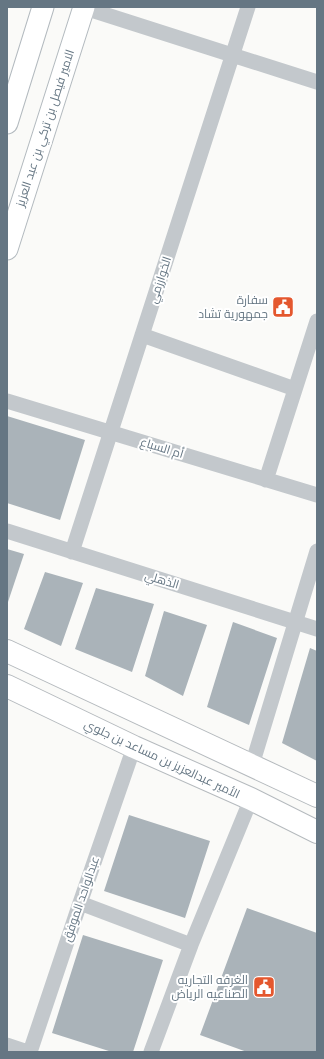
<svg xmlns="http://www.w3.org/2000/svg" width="324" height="1059" font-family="'Space Grotesk',Cairo,sans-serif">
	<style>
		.building { fill: #aab3b9 }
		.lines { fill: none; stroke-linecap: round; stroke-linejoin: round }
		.secondary-casing { stroke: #b3babf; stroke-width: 23 }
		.primary-casing { stroke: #b5babe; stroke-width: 24 }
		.street { stroke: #c3c8cc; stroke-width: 15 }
		.secondary { stroke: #fff; stroke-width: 21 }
		.primary { stroke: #fff; stroke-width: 22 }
		.labels { text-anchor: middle; stroke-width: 4; stroke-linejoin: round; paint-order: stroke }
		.street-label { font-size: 12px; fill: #657683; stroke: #fff }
		.poi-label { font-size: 12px; fill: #657683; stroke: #fff; text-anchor: end }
	</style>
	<rect width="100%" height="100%" fill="#fafaf8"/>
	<path class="building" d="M7 416 85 440 60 520 7 503Z
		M7 549 24 554 7 605Z
		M45 572 83 583 61 646 24 629Z
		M96 588 154 604 132 672 75 649Z
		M164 611 207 625 183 696 145 676Z
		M233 622 277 638 249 725 207 707Z
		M310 648 317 651V761L282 743Z
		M129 815 210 841 185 918 104 891Z
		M247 908 317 933V1052H247L200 1035Z
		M83 935 163 960 133 1052H112L52 1033Z"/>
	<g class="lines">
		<g class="secondary-casing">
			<path id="secondary" d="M7 123 43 7
				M7 249 84 7"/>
		</g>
		<g class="primary-casing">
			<path id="primary" d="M7 651 317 796
				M7 686 134 747 251 799 317 832"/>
		</g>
		<path class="street" d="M82 7 317 82
			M142 335 295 389
			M7 401 317 495
			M266 480 317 321
			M7 531 317 629
			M72 552 248 7
			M252 765 317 551
			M80 903 191 945
			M7 1045 28 1052
			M30 1052 80 903 134 747
			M151 1052 191 945 251 799"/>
		<use href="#secondary" class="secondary"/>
		<use href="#primary" class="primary"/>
	</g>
	<defs>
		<g id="civic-square" transform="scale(1.15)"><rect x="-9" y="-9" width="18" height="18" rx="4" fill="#e4572e" stroke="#fff"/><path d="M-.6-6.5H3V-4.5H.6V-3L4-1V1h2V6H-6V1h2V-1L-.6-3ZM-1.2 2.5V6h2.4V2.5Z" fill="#fff"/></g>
	</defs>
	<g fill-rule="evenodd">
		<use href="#civic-square" x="283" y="307"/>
		<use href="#civic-square" x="264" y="987"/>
	</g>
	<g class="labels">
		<g class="street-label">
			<text transform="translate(45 128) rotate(-72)" y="4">الامير فيصل بن تركي بن عبد العزيز</text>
			<text transform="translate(160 280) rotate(-72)" y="4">الخوارزمي</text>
			<text transform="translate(162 448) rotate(17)" y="4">أم السباع</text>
			<text transform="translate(162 580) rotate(17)" y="4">الذهلي</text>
			<text transform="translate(162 759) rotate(25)" y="4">الأمير عبدالعزيز بن مساعد بن جلوي</text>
			<text transform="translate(81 899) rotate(-71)" y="4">عبدالواحد الموفق</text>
		</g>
		<g class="poi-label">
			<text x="268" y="304">سفارة<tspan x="268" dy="14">جمهورية تشاد</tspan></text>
			<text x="248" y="984">الغرفه التجاريه<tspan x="248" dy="14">الصناعيه الرياض</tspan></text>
		</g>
	</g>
	<rect width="324" height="1059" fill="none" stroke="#657683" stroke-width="16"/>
</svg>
